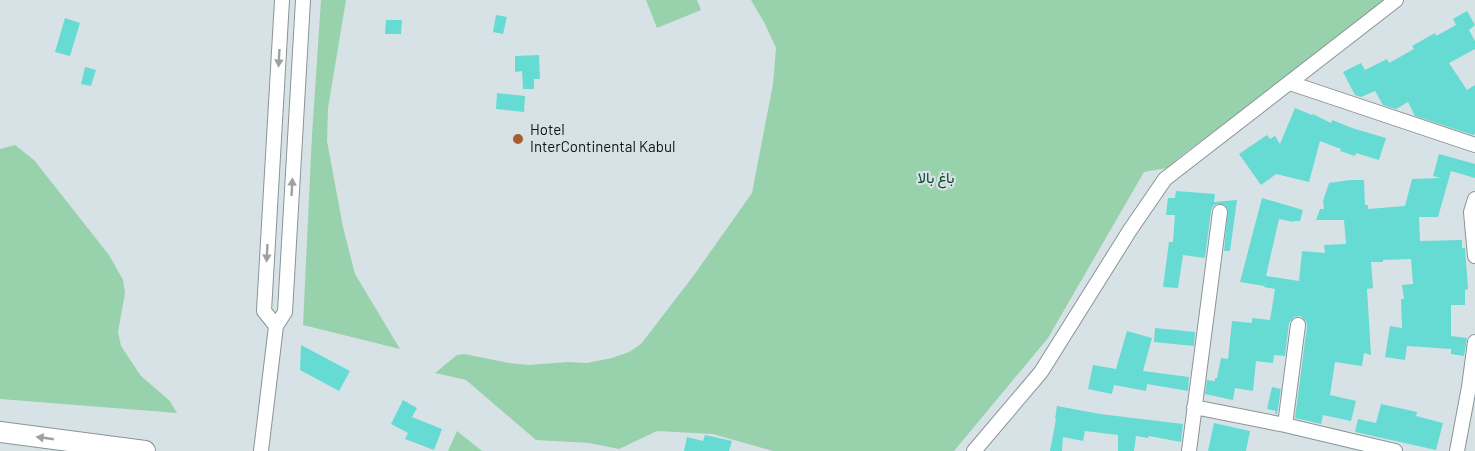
<svg xmlns="http://www.w3.org/2000/svg" width="1475" height="451" font-family="Barlow,Vazirmatn,sans-serif">
	<style>
		.green { fill: #98d2ac }
		.building { fill: #66dbd3 }
		.lines { fill: none; stroke-linecap: round; stroke-linejoin: round }
		.street-casing { stroke: #8a9498; stroke-width: 16 }
		.secondary-casing { stroke: #8a9498; stroke-width: 22 }
		.street { stroke: #fff; stroke-width: 14 }
		.secondary { stroke: #fff; stroke-width: 20 }
		.oneway { fill: #9fa0a1 }
		.poi-dot { fill: #a25e2f; stroke: #d7e2e6; stroke-width: 2 }
		.labels { text-anchor: middle; stroke-width: 4.5; stroke-linejoin: round; paint-order: stroke }
		.poi-label { font-size: 15px; fill: #0e1213; stroke: #d7e2e6; text-anchor: start }
		.park-label { font-size: 15px; fill: #0a4829; stroke: #d7e2e6 }
	</style>
	<rect width="100%" height="100%" fill="#d7e2e6"/>
	<path class="green" d="M321 0H346L328 108 327 141 343 227 355 274 400 349 303 325 312 135Z
		M646 0H697L701 10 657 28Z
		M751 0H1394L1249 105 1181 156 1167 168 1144 172 1048 338 954 451H773L713 434 657 431 619 449 589 443 536 440 466 380 435 373 457 355 464 354 509 363 528 365 568 362 587 363 612 358 629 352 641 344 694 275 752 193 773 84 776 48 765 24Z
		M15 145 34 160 109 255 123 280 125 293 118 332 121 346 141 376 170 401 177 413 0 399V149Z
		M457 431 482 451H448Z"/>
	<path class="building" d="M1467 11 1475 25 1469 30 1475 41V49L1449 63 1467 90 1475 85V134L1473 135 1415 116 1408 102 1396 109 1383 105 1375 91 1361 97 1355 95 1343 72 1361 63 1365 70 1387 59 1389 63 1414 49 1412 46 1435 33 1436 36 1456 25 1453 19Z
		M496 15 507 17 503 34 493 32Z
		M65 18 80 23 70 56 55 52Z
		M386 20H402L401 34H385Z
		M539 55 540 79H534V89H523L522 71 515 72V56Z
		M85 67 96 70 91 86 81 84Z
		M497 93 525 96 524 112 496 109Z
		M1295 108 1312 115 1313 114 1331 123 1332 120 1352 128 1386 138 1379 160 1356 153 1355 156 1340 151 1341 149 1320 141 1309 182 1276 174 1261 185 1239 154 1267 135 1270 139 1275 136 1280 144Z
		M1439 154 1475 164V178L1451 171 1438 217H1419L1420 241 1462 240V248H1465L1468 289 1465 290V305H1451V336L1467 338 1464 356 1451 354V349L1407 346 1405 360 1385 357 1390 326 1402 328 1401 299H1404L1402 285 1413 284 1411 259 1383 260V262H1371L1373 288 1367 289 1371 355 1364 353 1362 366 1335 362 1330 395 1356 401 1351 421 1323 415 1321 424 1295 418 1307 326 1306 321 1300 316 1294 317 1289 323 1285 356 1274 355 1273 363 1256 361 1253 391 1235 388 1233 400 1205 394 1207 380 1215 381V378H1217L1221 358 1228 359 1232 321 1252 323V318L1270 320 1275 289 1264 287 1266 280 1264 286 1240 282 1262 198 1303 210 1300 221H1293V222L1279 219 1266 276 1299 281 1302 251 1325 253 1324 245 1346 244 1344 220H1316L1320 209H1324L1323 201 1329 183 1350 180H1364L1365 205H1368V209L1405 206 1412 179 1441 178 1433 176Z
		M1176 191 1215 194 1214 202 1237 200 1230 251H1224L1228 209 1225 205 1217 204 1213 206 1211 211 1205 258 1183 255 1178 288 1163 287 1169 242H1173L1175 215H1166L1168 198H1175Z
		M1155 328 1195 332 1194 346 1154 342Z
		M1127 331 1152 338 1143 371 1189 377 1188 391 1147 384 1146 391 1114 385 1112 394 1088 389 1093 365 1116 369Z
		M301 345 350 371 339 391 300 370Z
		M1272 387 1281 389 1277 414H1275L1276 411 1267 409Z
		M403 400 417 408 412 417 442 429 434 450 405 439 408 433 391 424Z
		M1381 404 1417 412 1416 416 1443 423 1436 450 1355 432 1358 419 1376 423Z
		M1057 406 1100 414 1183 424 1181 442 1149 436 1148 438 1136 436 1134 451H1118V435L1085 431 1083 441 1063 437 1062 451H1050L1056 419H1055Z
		M1214 423 1250 431 1246 451H1208Z
		M705 435 732 441 729 451H684L687 437 703 441Z"/>
	<g class="lines">
		<g class="street-casing">
			<path id="street" d="M1290 83 1475 145
				M1475 199 1471 212 1475 256
				M276 326 264 311 282 0
				M1194 407 1285 425 1395 451
				M1285 425 1298 325
				M261 451 276 326 285 312 303 0
				M974 451 1041 372 1130 230 1165 179 1396 0
				M1189 451 1220 212
				M1457 451 1469 387 1475 342"/>
		</g>
		<g class="secondary-casing">
			<path id="secondary" d="M0 432 145 451"/>
		</g>
		<use href="#street" class="street"/>
		<use href="#secondary" class="secondary"/>
	</g>
	<defs><path id="oneway-solid" d="M-6-.8H1V-3.2L6.5 0L1 3.2V.8H-6Z" transform="scale(1.5)"/></defs>
	<g class="oneway">
		<use href="#oneway-solid" transform="translate(279 58) rotate(93)"/>
		<use href="#oneway-solid" transform="translate(292 187) rotate(-87)"/>
		<use href="#oneway-solid" transform="translate(267 253) rotate(93)"/>
		<use href="#oneway-solid" transform="translate(45 438) rotate(-172)"/>
	</g>
	<circle class="poi-dot" cx="518" cy="139" r="6"/>
	<g class="labels">
		<g class="poi-label">
			<text x="530" y="135">Hotel<tspan x="530" dy="17">InterContinental Kabul</tspan></text>
		</g>
		<g class="park-label">
			<text x="936" y="183">باغ بالا</text>
		</g>
	</g>
</svg>
